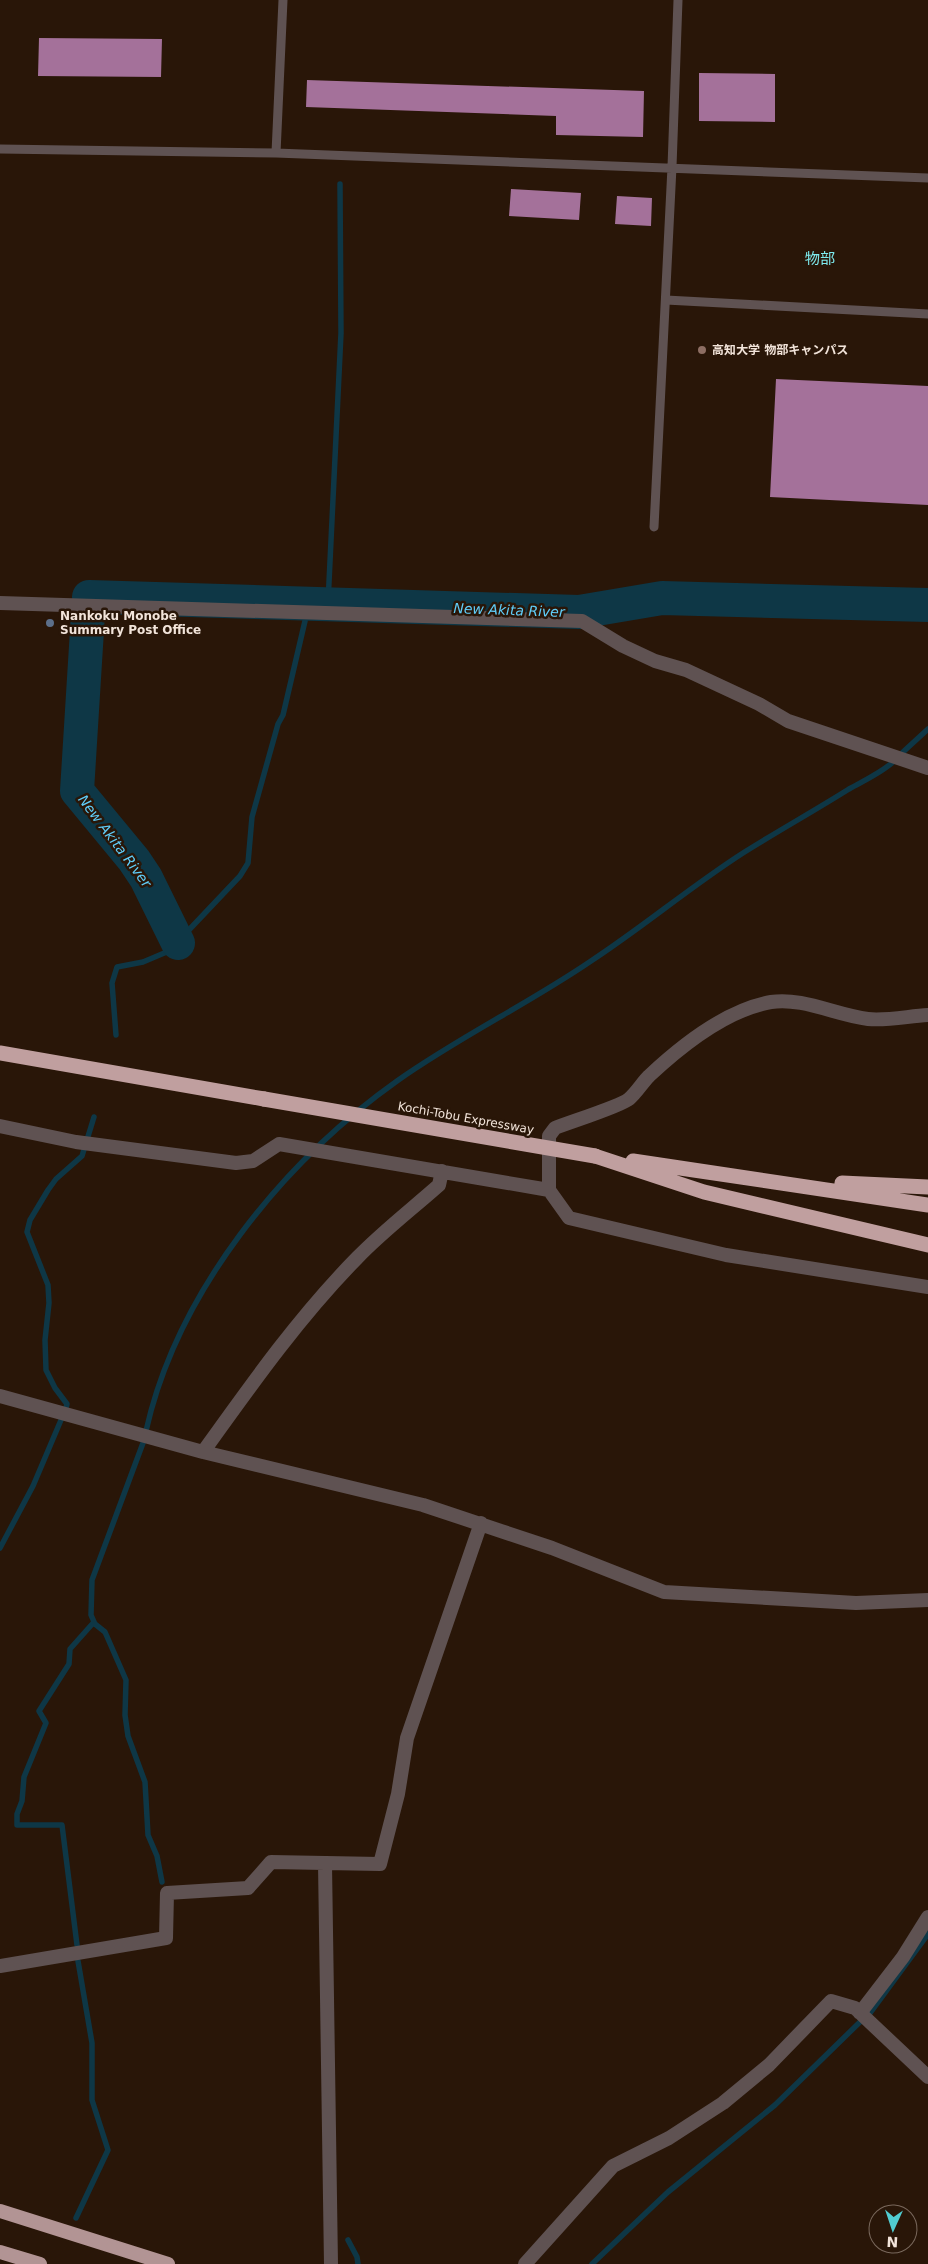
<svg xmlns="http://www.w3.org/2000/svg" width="928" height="2264" font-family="'DejaVu Sans','Noto Sans JP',sans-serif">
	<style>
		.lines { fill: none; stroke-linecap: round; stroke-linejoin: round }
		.stream { stroke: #0e3746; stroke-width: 5.5 }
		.river { stroke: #0e3746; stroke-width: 34 }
		.building { fill: #a4719a }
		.service { stroke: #5f5252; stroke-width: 9 }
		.minor { stroke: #5f5252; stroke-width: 14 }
		.trunk { stroke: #b29494; stroke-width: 14 }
		.motorway { stroke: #c09f9f; stroke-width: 15 }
		.motorway-bridge { stroke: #c09f9f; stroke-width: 15 }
		.education-dot { fill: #8d6e63; stroke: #291608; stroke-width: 2 }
		.service-dot { fill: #5c6f8a; stroke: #291608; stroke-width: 2 }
		.labels { text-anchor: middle; stroke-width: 5; stroke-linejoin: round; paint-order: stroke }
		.poi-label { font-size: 12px; font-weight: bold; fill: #f2e4da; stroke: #291608; text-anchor: start }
		.street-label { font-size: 12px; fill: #f2e4da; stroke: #291608 }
		.water-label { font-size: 14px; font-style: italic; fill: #60cdf8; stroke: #291608 }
		.quarter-label { font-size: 15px; fill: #7eeaee; stroke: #291608 }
	</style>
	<rect width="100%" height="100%" fill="#291608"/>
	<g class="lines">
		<path class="stream" d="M328 603 341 333 340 184
			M308 606V603
			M903 752 928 729
			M116 1035 112 983 117 967 143 962 169 951 240 876 248 863 252 817 278 724 283 715 305 621
			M66 1408 67 1404 55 1388 46 1370 45 1340 49 1303 48 1285 27 1232 30 1220 48 1190 56 1179 82 1156 94 1117
			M146 1431C177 1292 283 1162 397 1081 459 1037 528 1004 591 961 643 927 690 887 743 853 778 831 814 811 849 789 863 781 881 773 893 762
			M143 1443 92 1580 91 1615 95 1624 105 1632 126 1680 125 1715 128 1736 145 1782 148 1835 157 1856 162 1882
			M0 1548 33 1486 61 1420
			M77 1945 62 1825H17V1814L22 1801 24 1777 46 1723 39 1711 69 1664 70 1649 94 1622
			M870 2013 928 1934
			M76 2218 108 2150 92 2100V2043L78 1961
			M348 2240 357 2257 358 2264
			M592 2264 668 2192 775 2105 860 2022"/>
		<path class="river" d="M89 597 579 612 662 598 928 605
			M88 614 77 791 134 860 146 878 178 943"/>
	</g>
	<path class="building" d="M39 38 162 39 161 77 38 76Z
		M699 73 775 74V122L699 121Z
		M307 80 644 91 643 137 556 135V116L306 107Z
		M511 189 581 193 579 220 509 216Z
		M617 196 652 198 651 226 615 224Z
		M776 379 928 386V505L770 497Z"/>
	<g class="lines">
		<path class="service" d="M283 0 276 153 928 178
			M0 149 276 153
			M666 300 928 314
			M654 527 672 167 678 0"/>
		<path class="minor" d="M0 603 582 621 623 646 655 661 686 670 759 704 788 721 928 768
			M928 1015C909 1016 887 1021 868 1019 836 1015 802 997 771 1002 726 1010 682 1045 649 1076 642 1083 637 1092 629 1099 621 1106 570 1122 555 1128L549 1136V1190L569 1218 726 1255 928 1287
			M0 1126 76 1142 236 1163 253 1161 279 1144 549 1190
			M0 1396 203 1452 423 1505 552 1548 664 1592 856 1603 928 1600
			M203 1452C251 1385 299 1317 357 1258 382 1232 412 1209 439 1185L442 1171
			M325 1864 331 2264
			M0 1966 166 1938 167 1893 248 1888 271 1862 380 1864 398 1794 407 1738 481 1523
			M860 2013 903 1957 928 1917
			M525 2264 613 2166 669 2138 723 2103 769 2065 831 2001 855 2008 928 2077"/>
		<path class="trunk" d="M0 2211 168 2264
			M0 2252 40 2264"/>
		<path class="motorway" d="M0 1053 264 1099
			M595 1156 704 1192 928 1245
			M633 1161 928 1205
			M842 1183 928 1187"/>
		<path class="motorway-bridge" d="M264 1099 595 1156"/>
	</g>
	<circle class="education-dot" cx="702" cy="350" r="5"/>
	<circle class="service-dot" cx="50" cy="623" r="5"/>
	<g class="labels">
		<g class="poi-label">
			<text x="712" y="354">高知大学 物部キャンパス</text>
			<text x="60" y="620">Nankoku Monobe<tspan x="60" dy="14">Summary Post Office</tspan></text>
		</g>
		<g class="street-label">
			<text transform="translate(466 1118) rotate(10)" y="4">Kochi-Tobu Expressway</text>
		</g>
		<g class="water-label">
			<text transform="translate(509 610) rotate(2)" y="5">New Akita River</text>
			<text transform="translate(115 841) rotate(53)" y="5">New Akita River</text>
		</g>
		<g class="quarter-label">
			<text x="820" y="264">物部</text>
		</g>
	</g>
	<g transform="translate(893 2229) rotate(183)"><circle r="24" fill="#291608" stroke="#79685c"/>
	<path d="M0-4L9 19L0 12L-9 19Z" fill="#51ccd1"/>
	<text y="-8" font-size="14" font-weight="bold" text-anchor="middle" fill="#f2e4da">N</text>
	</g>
</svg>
